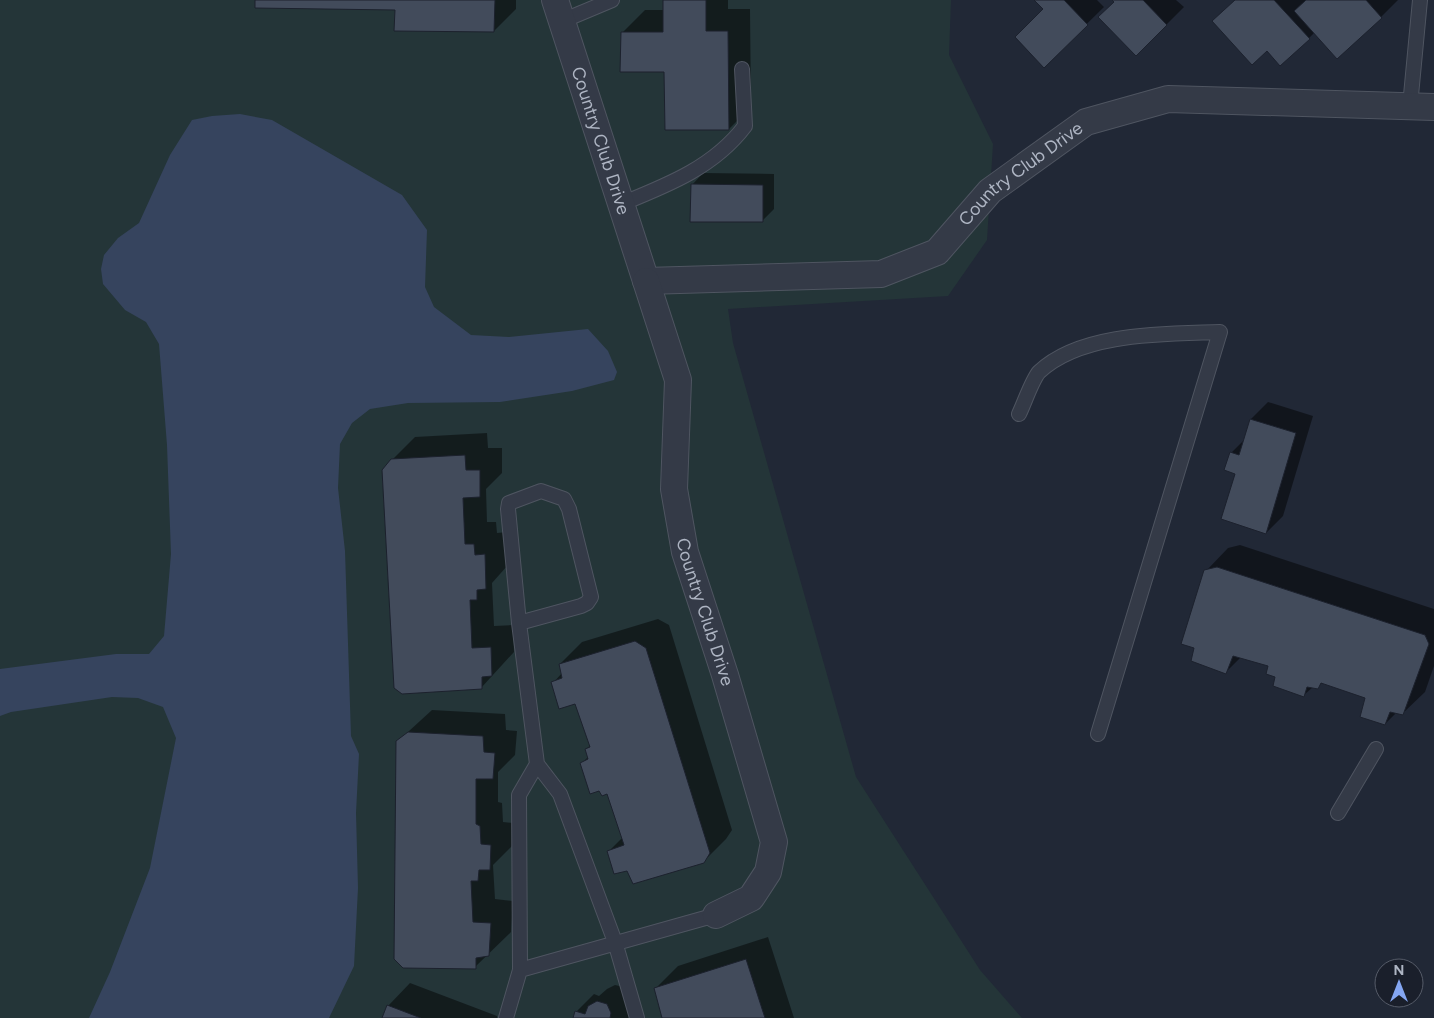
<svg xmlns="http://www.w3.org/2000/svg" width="1434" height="1018" font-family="Figtree,sans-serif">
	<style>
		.green { fill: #243538 }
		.water { fill: #36445e }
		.shadow { fill: #0007 }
		.building { fill: #424b5b; stroke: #1c212d }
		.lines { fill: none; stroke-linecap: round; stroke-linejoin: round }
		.service-casing { stroke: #4f5561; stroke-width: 16 }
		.minor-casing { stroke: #4f5561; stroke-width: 28 }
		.service { stroke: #343a47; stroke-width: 14 }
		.minor { stroke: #343a47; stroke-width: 26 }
		.labels { text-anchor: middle; stroke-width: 4; stroke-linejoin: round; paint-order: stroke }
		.street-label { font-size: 18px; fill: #aeb5c3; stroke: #1a1f2b }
	</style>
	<rect width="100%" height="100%" fill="#212836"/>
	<path class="green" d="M0 0H951L949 55 993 144 987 240 948 296 728 309 733 343 856 777 980 970 1022 1018H0Z"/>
	<path class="water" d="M240 114 272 120 402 195 427 230 425 287 434 307 471 335 509 337 588 329 608 351 617 372 614 380 572 391 500 402 408 403 370 409 352 423 340 444 338 488 345 551 351 736 359 754 356 813 358 888 354 966 329 1018H89L110 972 150 868 176 738 163 707 138 698 112 697 11 712 0 716V669L116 654H149L164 636 171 554 167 445 159 344 146 322 125 310 103 284 101 269 104 255 118 238 139 223 170 155 192 120 212 116Z"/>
	<path class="shadow" d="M257 0H516V9L494 31 396 9Z
		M664 0H728V9H750L751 107 729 129 622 33 645 10H664Z
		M1036 0H1097L1104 7 1044 66 1045 9Z
		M1114 0H1176L1184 7 1136 55Z
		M1235 0H1398L1381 17 1315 32 1309 38Z
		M703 173 774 174V209L762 221 692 185Z
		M1268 402 1313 416 1283 516 1266 533 1237 473 1231 453 1245 439 1251 419Z
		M487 433 488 448H502V473L486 489 487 522H496L497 533 507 532 508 565 492 583 494 626 513 625 514 652 481 688 392 460 415 437Z
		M1240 545 1434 609V666L1425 692 1402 714 1397 712 1385 724 1367 697 1323 682 1317 688 1313 687 1304 695 1277 676 1269 665 1241 657 1226 672 1206 571 1228 548Z
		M658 619 669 625 732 830 726 839 703 862 628 870 609 851 623 837 608 792 582 763 588 757 586 749 591 745 576 703 553 683 562 673 560 664 582 642Z
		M432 710 505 714 506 730 517 731 515 755 498 772V802L502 803 503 822 513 823 512 846 493 865 495 899 513 901 511 932 475 967 397 742Z
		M768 937 794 1018H664L655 989 678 966Z
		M410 983 497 1016V1018H383L388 1006Z
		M615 985 624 987 628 995 625 1005 638 1010 635 1018H574L576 1012 594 994 599 996 607 989Z"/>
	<path class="building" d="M255 0H495L494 32 394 31 395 10 255 8Z
		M663 0H706V31H728L729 130H665L664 72H620L621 32H663Z
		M1034 0H1064L1088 25 1044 68 1015 37 1043 9Z
		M1112 0H1143L1167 25 1136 56 1098 17 1114 2Z
		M1235 0H1274L1310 39 1280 66 1267 51 1252 65 1212 21Z
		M1306 0H1366L1382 18 1337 59 1294 11Z
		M691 184 763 185V222H690Z
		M1250 419 1296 433 1266 534 1221 519 1235 474 1224 470 1230 452 1239 455Z
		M465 455 466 470H480V497L463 498 465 544H474L475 555 485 554 486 589 477 590V600H470L472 648 491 647 492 676 482 677V689L402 694 394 688 382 470 391 459Z
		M1217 567 1425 635 1429 644 1403 715 1390 712 1385 725 1360 717 1365 698 1321 683 1318 689 1307 687 1304 697 1273 686 1275 677 1266 674 1268 666 1233 656 1226 674 1191 661 1194 648 1181 644 1204 570Z
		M635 641 646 648 710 853 704 863 633 884 627 871 614 874 607 851 624 845 607 794 602 796 599 791 590 794 580 763 588 759 585 749 590 747 575 704 559 709 551 682 562 678 559 664Z
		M408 732 483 736 484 752 495 753 493 779H476V824L480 826 481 844 491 845 490 870H479L478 881H471L473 922 491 923 489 956 476 958V969L403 968 394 959 396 741Z
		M746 959 765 1018H662L654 988Z
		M597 1001 607 1004 611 1013 610 1018H573L575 1011 585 1014 588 1006Z
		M387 1005 421 1018H382Z"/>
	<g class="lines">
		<g class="service-casing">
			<path id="service" d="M562 21 612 0
				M1410 106 1420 0
				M621 204C668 185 714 167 745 126L742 69
				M1019 414C1024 404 1032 380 1039 372 1081 332 1165 334 1220 332L1098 734
				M519 623 581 606 587 603 591 597 569 509 564 499 541 491 509 503 508 509 519 623 537 764 519 795 520 970
				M537 764 560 794 615 942 637 1018
				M1338 813 1376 749
				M506 1018 520 970 716 915"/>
		</g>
		<g class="minor-casing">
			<g id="minor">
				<path id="s1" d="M555 0 646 281 881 274 937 252 990 191 1086 122 1168 99 1434 107"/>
				<path id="s2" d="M646 281 678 380 674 489 685 552 725 675 774 842 768 872 751 898 716 915"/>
			</g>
		</g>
		<use href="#service" class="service"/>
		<use href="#minor" class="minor"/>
	</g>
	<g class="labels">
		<g class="street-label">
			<text dy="6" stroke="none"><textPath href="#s1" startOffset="148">Country Club Drive</textPath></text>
			<text dy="6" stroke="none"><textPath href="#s1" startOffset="706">Country Club Drive</textPath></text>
			<text dy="6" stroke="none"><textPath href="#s2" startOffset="340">Country Club Drive</textPath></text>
		</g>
	</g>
	<g transform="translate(1399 983)"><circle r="24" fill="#1a1f2b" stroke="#555b68"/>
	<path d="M0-4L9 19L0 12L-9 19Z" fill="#84a6f2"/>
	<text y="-8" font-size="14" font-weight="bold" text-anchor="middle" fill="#aeb5c3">N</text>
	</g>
</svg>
